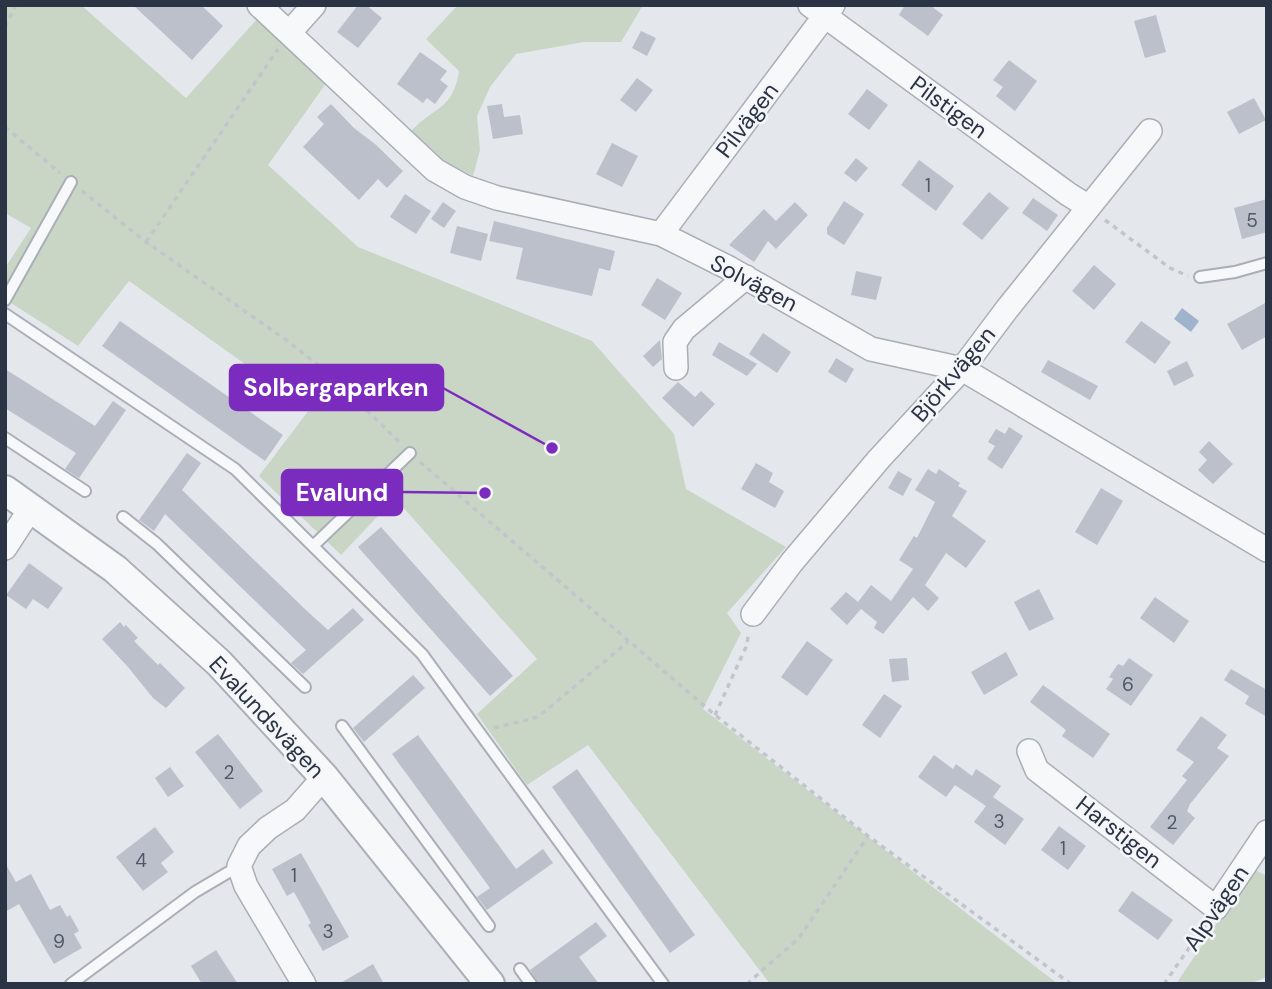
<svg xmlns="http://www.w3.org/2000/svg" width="1272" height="989" font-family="'DM Sans',sans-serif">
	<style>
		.green { fill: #c9d6c5 }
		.water { fill: #9fb4cc }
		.building { fill: #bbc0ca }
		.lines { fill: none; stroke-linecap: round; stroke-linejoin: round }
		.service-casing { stroke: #a9aeb7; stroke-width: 14 }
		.minor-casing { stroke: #a9aeb7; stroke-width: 26 }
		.tertiary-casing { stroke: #a9aeb7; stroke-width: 32 }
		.path { stroke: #c2c5cb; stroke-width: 3.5; stroke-dasharray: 5 5; stroke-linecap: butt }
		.service { stroke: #f7f8fa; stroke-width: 10 }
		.minor { stroke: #f7f8fa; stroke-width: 23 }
		.tertiary { stroke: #f7f8fa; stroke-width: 28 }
		.labels { text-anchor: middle; stroke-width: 5; stroke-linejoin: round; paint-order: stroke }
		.number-label { font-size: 19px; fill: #4f5766 }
		.street-label { font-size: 23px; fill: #2b3445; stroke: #f4f6f9 }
		.leader { fill: none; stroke: #7b2cbf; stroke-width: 2.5 }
		.callout-dot { fill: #7b2cbf; stroke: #f4f6f9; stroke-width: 2.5 }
		.callout { fill: #7b2cbf; stroke: #7b2cbf; stroke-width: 2.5 }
		.callout-label { font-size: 24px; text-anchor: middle; font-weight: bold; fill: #fff }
	</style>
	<rect width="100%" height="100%" fill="#e4e7ec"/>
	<path class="green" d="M5 5H81L186 98 259 17 327 82 268 165 358 247 592 341 674 434 686 489 786 547 727 613 741 633 703 709 1058 984H770L588 745 527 785 477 714 537 659 395 498 341 555 259 476 309 410 129 281 78 346 5 299V268L31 228 5 213Z
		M458 5H643L621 42H584L516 54 490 87 477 116 480 150 473 176 438 158 411 131C435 106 453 110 459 71L426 39Z
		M1253 869 1267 876V977L1249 984H1176Z"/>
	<path class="water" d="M1182 308 1199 321 1191 332 1174 319Z"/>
	<path class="building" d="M133 5H201L223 26 192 60Z
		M358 5H366L382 18 358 48 337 32Z
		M905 5H930L943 15 928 36 899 15Z
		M1156 15 1166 52 1145 58 1134 21Z
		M641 31 656 38 647 56 632 48Z
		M420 52 447 71 440 80 448 86 435 104 427 98 423 103 397 84Z
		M1009 60 1037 81 1015 111 996 96 1003 87 993 80Z
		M637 78 653 90 636 112 620 100Z
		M867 89 888 105 869 130 848 114Z
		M1254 98 1266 120 1239 134 1227 112Z
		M331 104 354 128 375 144 403 171 387 188 378 179 359 200 303 147 324 124 317 117Z
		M502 104 504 117 520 115 523 134 493 139 487 106Z
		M612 143 638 156 622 187 596 174Z
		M856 158 868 168 856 182 844 173Z
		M919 160 954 186 936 211 901 185Z
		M989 192 1009 208 982 240 962 224Z
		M405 194 431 211 416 234 390 217Z
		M1033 198 1058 215 1047 231 1022 213Z
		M1267 199V232L1242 239 1234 208Z
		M844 201 864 214 844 245 827 234V228Z
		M443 202 456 211 444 228 431 219Z
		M795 202 808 215 776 249 768 241 754 262 729 245 764 209 776 221Z
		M494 221 615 251 610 271 599 268 592 296 516 279 523 248 489 241Z
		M457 226 488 234 481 261 450 253Z
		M1094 265 1116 284 1094 310 1072 291Z
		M856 271 882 277 876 300 851 295Z
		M657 278 682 293 665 320 641 305Z
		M1267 302V336L1242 350 1227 324Z
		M120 321 283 435 265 461 102 346Z
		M1141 321 1171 342 1155 364 1125 342Z
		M763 333 791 352 777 373 749 354Z
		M660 340 662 359 653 367 643 356Z
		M719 342 757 364 747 376 712 355Z
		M836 358 854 369 846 383 828 372Z
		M1048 360 1098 386 1090 400 1041 372Z
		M1187 361 1194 376 1174 386 1167 371Z
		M5 369 95 426 113 401 126 410 79 478 65 469 76 453 5 408Z
		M678 382 695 397 701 391 715 404 693 427 662 398Z
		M1009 427 1023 436 1002 469 987 459 995 446 988 442 996 429 1005 434Z
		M1209 441 1233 464 1213 484 1198 470 1207 460 1199 452Z
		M187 453 201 463 182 490 307 611 328 630 353 608 364 620 303 674 291 663 306 650 165 514 154 531 139 520Z
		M756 463 773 473 769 482 784 491 775 508 741 489Z
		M928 469 936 474 939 469 960 483 958 486 967 491 952 516 986 541 966 568 946 553 925 585 939 598 928 611 913 597 883 634 874 628 877 622 861 609 847 625 830 609 846 592 858 602 871 585 891 601 913 569 899 560 914 536 917 538 935 502 915 490Z
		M898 471 912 479 903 496 888 488Z
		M1101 488 1123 501 1097 545 1075 532Z
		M381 527 513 676 490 696 358 547Z
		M29 563 63 588 48 609 33 599 26 609 6 595Z
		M1039 589 1054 619 1029 631 1014 602Z
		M1155 597 1189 621 1174 643 1140 618Z
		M120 622 124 627 126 625 138 638 134 641 158 665 160 663 185 688 166 708 153 698 128 667 102 639Z
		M807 641 833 660 807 696 781 677Z
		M1006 652 1018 675 984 695 971 672Z
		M907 658 909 680 892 682 889 659Z
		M1129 658 1153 675 1131 706 1106 689 1113 679 1109 677 1118 664 1123 666Z
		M1231 669 1267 690V717L1245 704 1249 696 1224 680Z
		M413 675 425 688 364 742 353 728Z
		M1043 685 1110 734 1093 758 1062 736 1066 730 1030 702Z
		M884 694 902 706 880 738 862 725Z
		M1201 716 1227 735 1217 748 1229 756 1190 804 1187 811 1195 818 1173 845 1150 827 1187 780 1182 776 1194 762 1176 750Z
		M218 734 263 791 240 809 195 752Z
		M418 735 516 869 543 849 553 863 487 910 477 897 490 888 392 754Z
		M934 755 953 769 956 764 972 776 976 769 1001 786 993 797 1024 819 1005 845 974 822 986 806 955 785 946 797 918 777Z
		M170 767 184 786 168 797 155 778Z
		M577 769 695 935 670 953 552 787Z
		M1059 826 1086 846 1068 870 1041 850Z
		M155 827 174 852 161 863 168 872 143 891 116 857Z
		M301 853 349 937 323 951 308 925 311 923 294 892 287 896 272 869Z
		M5 863 16 882 31 874 50 910 60 905 67 917 70 915 79 931 74 934 82 948 54 964 19 904 5 912Z
		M1132 891 1173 920 1158 940 1118 911Z
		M596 922 607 936 579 957 599 984H539L530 970Z
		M216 950 238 984H202L191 966Z
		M373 964 384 984H339Z"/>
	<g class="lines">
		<g class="service-casing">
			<path id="service" d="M1200 277 1235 272 1267 263
				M5 300 71 182
				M5 314 235 469 422 654 663 984
				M5 438 85 491
				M123 517 157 544 305 687
				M313 546 410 453
				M342 726 489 926
				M520 969 531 984
				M71 984 195 892 239 866"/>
		</g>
		<g class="minor-casing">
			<path id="minor" d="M259 5 435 170 465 187 497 198 661 234 729 268 871 349 962 369 1267 550
				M810 5 1068 194 1089 207
				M289 33 314 5
				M661 234 833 5
				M676 368 675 342 684 329 746 277
				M5 548 31 508
				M753 614 792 562 879 459 962 369 1007 309 1150 131
				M1029 751 1037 770 1216 908 1267 832
				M304 984 246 886 239 866 249 846 268 828 295 810 324 777"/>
		</g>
		<g class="tertiary-casing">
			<path id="tertiary" d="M5 490 115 569 219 663 324 777 490 984"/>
		</g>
		<path class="path" d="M5 27 16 5
			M5 127 60 173
			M82 191 146 242 289 342 333 377 399 442
			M1105 220 1170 268 1188 276
			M146 242 278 49
			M420 462 715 715 868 836 1071 984
			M715 715 746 647 749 633
			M494 728 538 717 628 642
			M747 984 799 938 868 836
			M1164 984 1205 925"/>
		<use href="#service" class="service"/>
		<use href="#minor" class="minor"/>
		<use href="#tertiary" class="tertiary"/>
	</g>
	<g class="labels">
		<g class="number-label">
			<text x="928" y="192">1</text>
			<text x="1252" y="227">5</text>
			<text x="1128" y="691">6</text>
			<text x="229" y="779">2</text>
			<text x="999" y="828">3</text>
			<text x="1172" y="829">2</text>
			<text x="1063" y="855">1</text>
			<text x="141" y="867">4</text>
			<text x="294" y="882">1</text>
			<text x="328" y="938">3</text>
			<text x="59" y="948">9</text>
		</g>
		<g class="street-label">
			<text transform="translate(949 107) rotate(36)" y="8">Pilstigen</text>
			<text transform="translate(747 120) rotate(-53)" y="8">Pilvägen</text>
			<text transform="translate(754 283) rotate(28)" y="8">Solvägen</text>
			<text transform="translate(953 374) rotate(-50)" y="8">Björkvägen</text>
			<text transform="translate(267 717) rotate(47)" y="8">Evalundsvägen</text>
			<text transform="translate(1119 832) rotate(38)" y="8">Harstigen</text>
			<text transform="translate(1216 908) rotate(-56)" y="8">Alpvägen</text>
		</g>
	</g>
	<path class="leader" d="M552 448L443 388M485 493L402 492"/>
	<g class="callout-dot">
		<circle cx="552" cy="448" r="7"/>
		<circle cx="485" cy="493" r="7"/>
	</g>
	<g class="callout">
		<rect x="230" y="365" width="213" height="45" rx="7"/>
		<rect x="282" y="470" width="120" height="45" rx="7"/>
	</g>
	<g class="callout-label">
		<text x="336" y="396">Solbergaparken</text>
		<text x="342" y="501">Evalund</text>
	</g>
	<rect width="1272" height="989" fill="none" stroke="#2b3445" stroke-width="14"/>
</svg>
